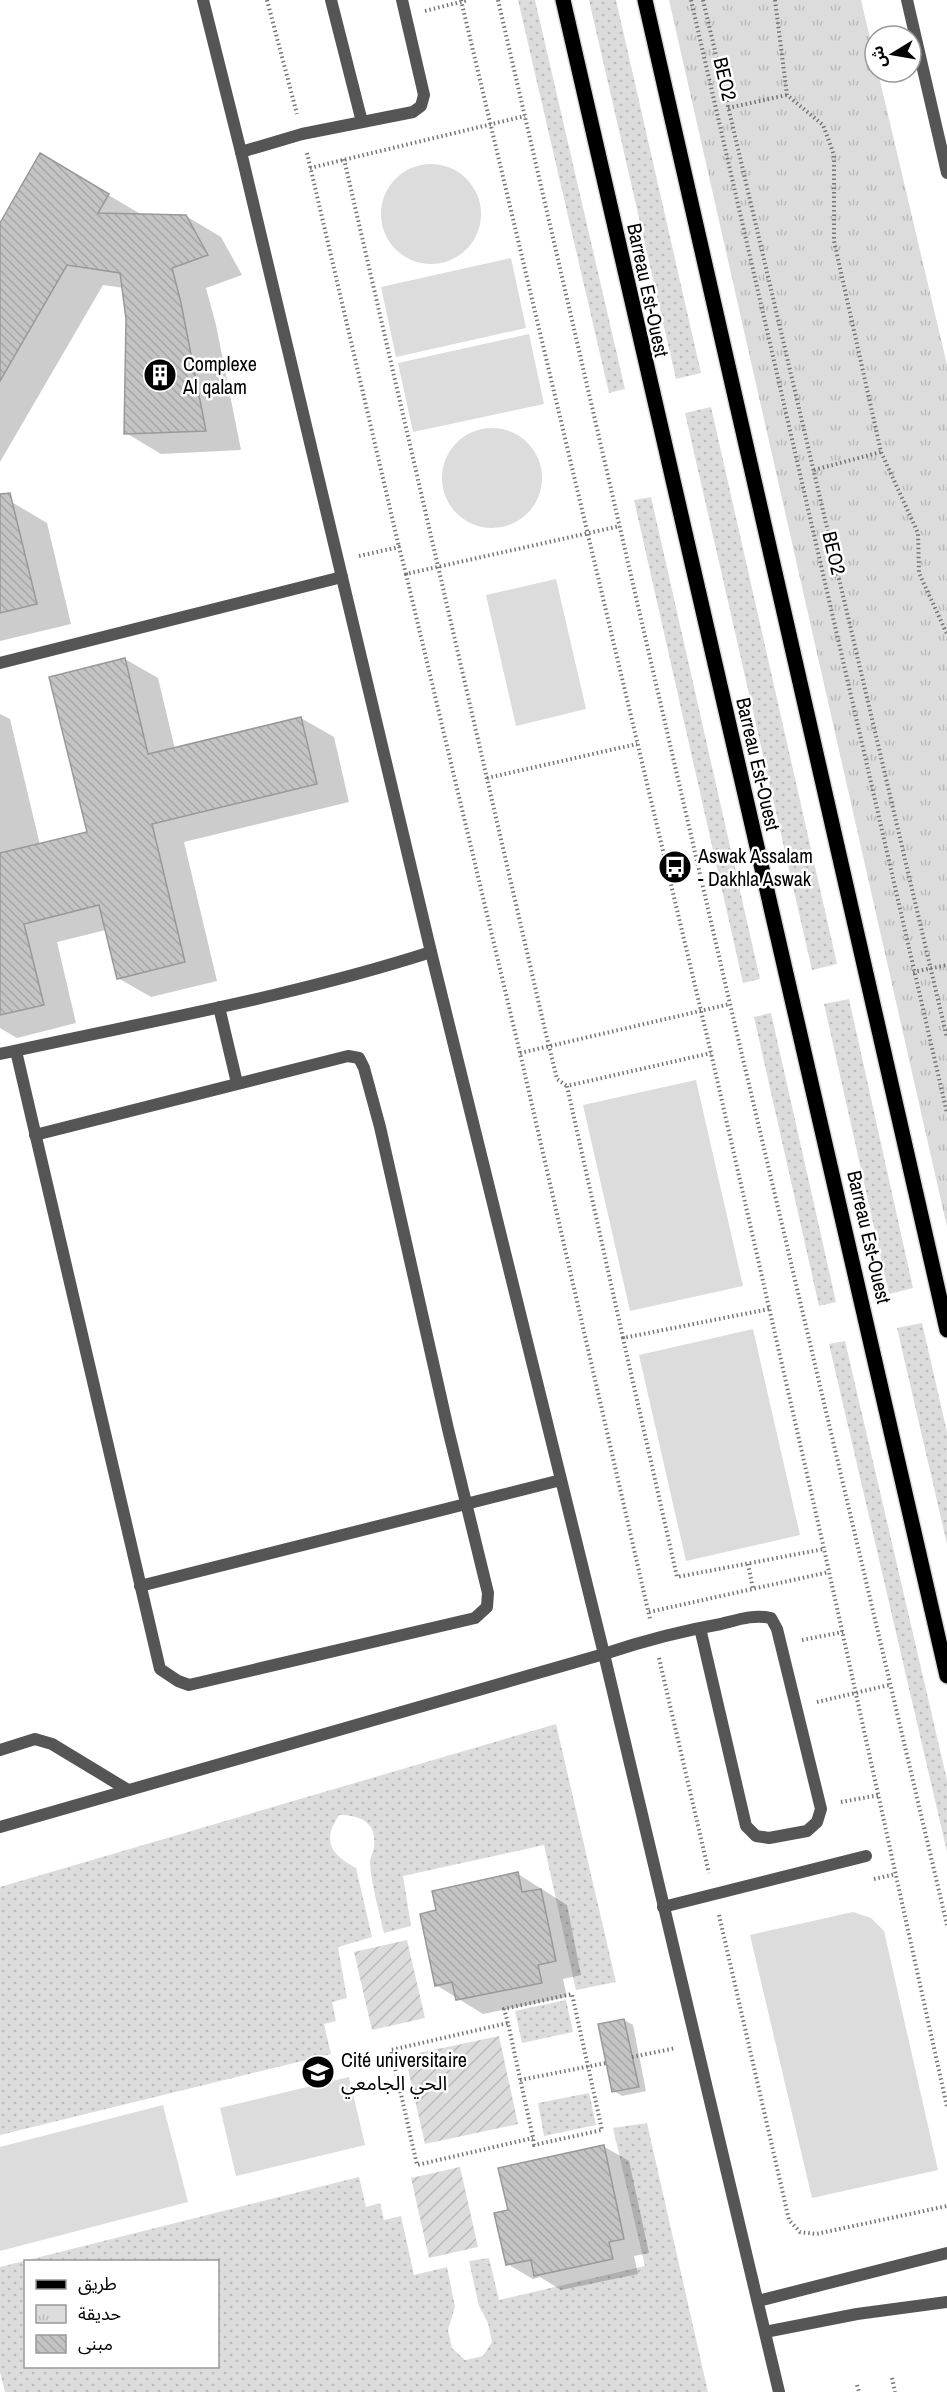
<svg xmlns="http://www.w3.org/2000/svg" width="947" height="2392" font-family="'Archivo Narrow','Noto Sans Arabic',sans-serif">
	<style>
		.grass { fill: url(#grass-dots); fill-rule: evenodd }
		.park { fill: url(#park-tufts) }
		.garden { fill: url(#garden-furrows) }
		.pitch { fill: #dcdcdc }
		.shadow { fill: #0003 }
		.building { fill: url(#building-back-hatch); stroke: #999; stroke-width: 1.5 }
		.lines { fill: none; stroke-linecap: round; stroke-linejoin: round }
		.primary-casing { stroke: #dbdbdb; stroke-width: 18 }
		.path { stroke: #777; stroke-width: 4; stroke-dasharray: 1.5 3; stroke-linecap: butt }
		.service { stroke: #555; stroke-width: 12 }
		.minor { stroke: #555; stroke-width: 12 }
		.primary { stroke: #000; stroke-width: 15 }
		.labels { text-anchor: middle; stroke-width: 5; stroke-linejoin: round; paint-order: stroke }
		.street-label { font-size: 20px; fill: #000; stroke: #fff }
		.poi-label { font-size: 20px; fill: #000; stroke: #fff; text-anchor: start }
	</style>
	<defs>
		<pattern id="grass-dots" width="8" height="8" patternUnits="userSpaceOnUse" patternTransform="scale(1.5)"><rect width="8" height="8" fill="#dcdcdc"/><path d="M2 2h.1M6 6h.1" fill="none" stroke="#bbb" stroke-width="1.8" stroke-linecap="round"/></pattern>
		<pattern id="park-tufts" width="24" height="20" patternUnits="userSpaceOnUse" patternTransform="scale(1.5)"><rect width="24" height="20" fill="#dcdcdc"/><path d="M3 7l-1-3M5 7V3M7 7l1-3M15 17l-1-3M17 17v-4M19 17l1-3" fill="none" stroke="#bbb"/></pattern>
		<pattern id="garden-furrows" width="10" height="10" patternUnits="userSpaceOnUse" patternTransform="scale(1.5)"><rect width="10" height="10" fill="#dcdcdc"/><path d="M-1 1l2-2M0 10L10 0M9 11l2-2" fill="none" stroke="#bbb"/></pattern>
		<pattern id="building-back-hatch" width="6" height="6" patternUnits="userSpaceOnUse" patternTransform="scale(1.5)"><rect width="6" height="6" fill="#c4c4c4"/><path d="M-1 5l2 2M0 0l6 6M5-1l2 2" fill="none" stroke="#a7a7a7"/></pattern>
	</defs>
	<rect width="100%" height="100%" fill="#fff"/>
	<path class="grass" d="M518 0H535L625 389 609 393Z
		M589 0H616L701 373 676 379Z
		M711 407 837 964 812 970 685 413Z
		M651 497 760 979 743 983 634 500Z
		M849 999 913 1288 889 1294 824 1004Z
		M771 1013 836 1302 819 1306 754 1017Z
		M922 1323 947 1432V1544L897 1328Z
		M845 1341 947 1780V1852L829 1344Z
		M556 1724 616 1982 576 1990 544 1845 403 1876 411 1926 384 1933C379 1911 372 1887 370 1864 369 1858 374 1853 374 1846 377 1822 360 1815 339 1815 322 1841 330 1854 356 1868L372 1937 338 1947 347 1998 332 2002 336 2021 324 2024 331 2054 0 2135V1887Z
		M566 2000 573 2032 522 2043 515 2011Z
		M589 2093 596 2125 544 2136 538 2103Z
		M647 2123 708 2392H5L0 2372V2267L359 2177 366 2207 380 2203 384 2220 401 2216 414 2275 447 2267 455 2307 448 2330 452 2348 465 2360 483 2356 492 2342 488 2323 479 2306 469 2261 489 2258 499 2300 645 2266 613 2128ZM26 2262H218V2366H26Z"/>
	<path class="park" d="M669 0H861L875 59V72H878L947 365V1227Z"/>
	<path class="garden" d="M407 1940 425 2018 372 2030 354 1952Z
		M499 2036 518 2124 425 2144 405 2056Z
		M460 2167 478 2247 429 2258 411 2178Z"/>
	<path class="pitch" d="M381 214a50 50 0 1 1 100 0a50 50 0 1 1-100 0Z
		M511 258 526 328 396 357 381 287Z
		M529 334 544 404 413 432 398 363Z
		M442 478a50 50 0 1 1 100 0a50 50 0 1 1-100 0Z
		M556 579 586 709 516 726 486 595Z
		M696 1080 743 1286 630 1311 583 1105Z
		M753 1329 800 1535 686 1561 639 1355Z
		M853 1912 871 1918 884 1931 938 2170 812 2198 750 1935Z
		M349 2077 365 2145 236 2176 220 2108Z
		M163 2105 188 2202 0 2251V2147Z"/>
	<path class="shadow" d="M76 176 144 216H186L221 237 242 275 206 288 216 325 241 450 161 454 126 433 127 319 124 288 103 285 0 462V225Z
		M0 495 47 523 71 624 0 641Z
		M125 659 158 678 175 749 301 718 334 737 349 802 184 842 217 981 151 997 118 978 106 930 57 942 76 1023 17 1038 0 1028V714L10 719 40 845 89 833Z
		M518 1874 567 1905 581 1975 563 1979 567 1997 483 2014 436 1985 437 1912Z
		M624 2020 633 2025 646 2091 622 2096 614 2091Z
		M603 2146 629 2161 649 2253 634 2256 638 2274 561 2290 540 2277 533 2279 507 2264 510 2212Z"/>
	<path class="building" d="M40 153 109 194 98 213 186 215 208 255 172 268 181 303 206 431 124 434 126 319 120 273 67 265 0 381V223Z
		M10 493 37 604 0 613V494Z
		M125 658 148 754 301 717 317 784 152 824 185 962 117 979 99 905 24 924 44 1005 0 1015V853L87 832 49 677Z
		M518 1872 522 1892 541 1889 556 1961 538 1965 542 1983 456 2000 452 1982 435 1986 420 1914 436 1910 432 1891Z
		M624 2019 639 2087 612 2092 598 2024Z
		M604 2145 624 2239 609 2242 613 2259 534 2276 531 2260 506 2265 494 2213 508 2210 498 2168Z"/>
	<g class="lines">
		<g class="primary-casing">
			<path id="primary" d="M563 0C686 560 821 1117 947 1676
				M645 0 947 1330"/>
		</g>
		<path class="path" d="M267 0 297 114
			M461 0 711 1053 824 1549 947 2107
			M498 0 730 1004 947 1925
			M691 0 947 1113
			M703 0 947 1038
			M775 0 787 95 823 125 834 155V241L881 452 918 533 919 573 947 634
			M425 11 468 0
			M728 108 787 95
			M307 153 399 547
			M344 159 545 1030 557 1079 567 1086
			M310 168 525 116
			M814 470 881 452
			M359 556 399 547 406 574 620 526
			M406 574 520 1053 650 1619
			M487 778 637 744
			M913 972 947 965
			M520 1053 730 1004
			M769 1309 623 1338 677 1577 824 1549
			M623 1338 567 1086 711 1053
			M748 1564 753 1589
			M649 1612 829 1572
			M802 1640 843 1632
			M659 1658 709 1873
			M817 1702 889 1685
			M841 1802 879 1795
			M874 1879 896 1874
			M719 1915 789 2220 800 2232 816 2234 947 2206
			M508 2023 504 2009 572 1994 602 2130 534 2145 533 2138 508 2023 391 2050 417 2165 533 2138
			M632 2057 676 2048
			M520 2080 606 2063
			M892 2378 895 2392
			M857 2385 859 2392"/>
		<path class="service" d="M331 0 362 122
			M241 152 302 134 413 112 421 106 424 95 402 0
			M0 663 342 577
			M219 1007 237 1083
			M16 1051C64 1257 112 1463 160 1669L178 1681 189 1685 475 1618 487 1607 488 1593 448 1429 380 1127 364 1068 359 1058 348 1056 35 1135
			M0 1054C144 1022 291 997 431 952
			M140 1586 561 1480
			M604 1654C643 1641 680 1631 721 1624 737 1620 754 1614 771 1618L777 1629 821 1809 817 1822 807 1831 769 1838 756 1836 746 1826 700 1628
			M0 1750 35 1739 52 1744 128 1790
			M663 1907 866 1856"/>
		<path class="minor" d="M203 0 241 152 431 952 604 1654 779 2392
			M907 0 947 173
			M0 1827 604 1654
			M758 2301 947 2253
			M765 2332 857 2314 947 2302"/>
		<use href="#primary" class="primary"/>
	</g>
	<defs>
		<g id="building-disc" transform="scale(1.725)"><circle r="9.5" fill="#000" stroke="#fff"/><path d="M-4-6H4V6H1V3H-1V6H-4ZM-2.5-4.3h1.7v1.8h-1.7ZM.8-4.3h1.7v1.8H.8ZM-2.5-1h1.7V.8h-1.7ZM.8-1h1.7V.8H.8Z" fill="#fff"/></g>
		<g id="bus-disc" transform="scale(1.725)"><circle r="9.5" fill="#000" stroke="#fff"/><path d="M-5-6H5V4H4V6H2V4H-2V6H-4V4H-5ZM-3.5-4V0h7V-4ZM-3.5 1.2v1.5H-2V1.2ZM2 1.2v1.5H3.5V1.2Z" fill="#fff"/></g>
		<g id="university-disc" transform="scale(1.725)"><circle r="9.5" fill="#000" stroke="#fff"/><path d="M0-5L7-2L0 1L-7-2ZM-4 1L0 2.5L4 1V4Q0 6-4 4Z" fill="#fff"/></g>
	</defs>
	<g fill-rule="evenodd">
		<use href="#building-disc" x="160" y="375"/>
		<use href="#bus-disc" x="675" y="867"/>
		<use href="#university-disc" x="318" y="2072"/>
	</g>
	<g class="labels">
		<g class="street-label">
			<text transform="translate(725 79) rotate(77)" y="7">BEO2</text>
			<text transform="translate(648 290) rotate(78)" y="7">Barreau Est-Ouest</text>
			<text transform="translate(834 553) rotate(77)" y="7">BEO2</text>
			<text transform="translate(758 764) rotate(77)" y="7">Barreau Est-Ouest</text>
			<text transform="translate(869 1237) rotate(77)" y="7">Barreau Est-Ouest</text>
		</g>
		<g class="poi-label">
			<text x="183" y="371">Complexe<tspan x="183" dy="23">Al qalam</tspan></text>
			<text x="698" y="863">Aswak Assalam<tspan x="698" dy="23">- Dakhla Aswak</tspan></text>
			<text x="341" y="2067">Cité universitaire<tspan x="341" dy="23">الحي الجامعي</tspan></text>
		</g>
	</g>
	<rect x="24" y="2260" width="195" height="108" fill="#ffffff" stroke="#999999" stroke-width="1.5"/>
	<rect x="36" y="2280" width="30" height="9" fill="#000000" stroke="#999999" stroke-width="1.5"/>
	<text x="78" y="2290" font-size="18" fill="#000000">طريق</text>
	<rect x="36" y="2305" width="30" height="18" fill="url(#park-tufts)" stroke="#999999" stroke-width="1.5"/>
	<text x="78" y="2320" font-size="18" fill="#000000">حديقة</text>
	<rect x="36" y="2335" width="30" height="18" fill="url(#building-back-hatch)" stroke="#999999" stroke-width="1.5"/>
	<text x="78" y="2350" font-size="18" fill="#000000">مبنى</text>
	<g transform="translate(893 54) rotate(259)"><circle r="28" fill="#ffffff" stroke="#999999" stroke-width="1.5"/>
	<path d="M0-4.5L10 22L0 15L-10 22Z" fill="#000000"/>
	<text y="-9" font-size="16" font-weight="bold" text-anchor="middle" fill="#000000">ش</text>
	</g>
</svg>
